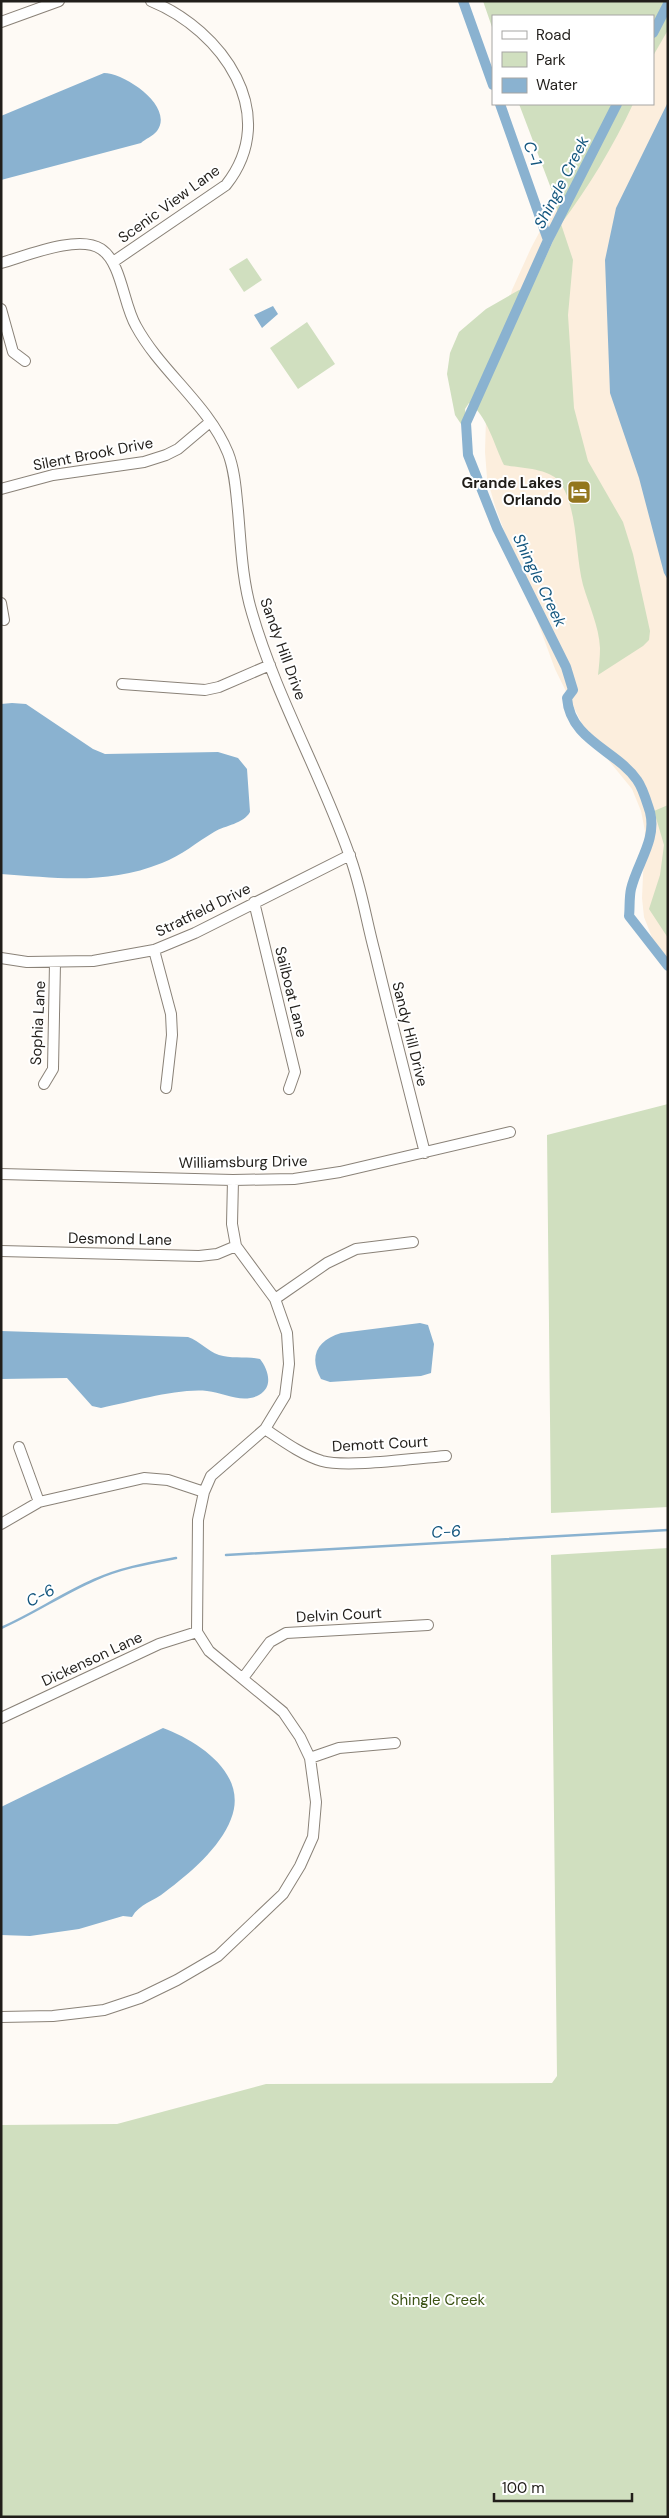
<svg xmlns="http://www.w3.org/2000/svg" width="669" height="2518" font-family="'DM Sans',sans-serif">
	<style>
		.built { fill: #fceedd }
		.green { fill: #d0dfbf }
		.water { fill: #8ab2d0 }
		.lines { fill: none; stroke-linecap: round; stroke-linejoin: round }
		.stream { stroke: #8ab2d0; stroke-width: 2.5 }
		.canal { stroke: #8ab2d0; stroke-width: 10 }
		.minor-casing { stroke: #8a8278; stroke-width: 12 }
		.minor { stroke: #fff; stroke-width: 10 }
		.labels { text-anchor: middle; stroke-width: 4; stroke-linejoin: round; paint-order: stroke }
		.street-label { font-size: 15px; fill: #211e1a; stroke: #fff }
		.poi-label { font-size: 15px; font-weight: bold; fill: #211e1a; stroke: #fff; text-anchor: end }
		.park-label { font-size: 15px; fill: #3c5315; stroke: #fff }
		.water-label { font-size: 16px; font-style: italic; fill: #12557d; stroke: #fff }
	</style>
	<rect width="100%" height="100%" fill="#fefaf5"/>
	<path class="built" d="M668 26V963L653 940 644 917 642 898 645 831 641 811 632 789 587 734 555 669 495 506 487 478 485 452 486 418 502 328 512 290 531 248 557 199 618 104H653V50Z"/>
	<path class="green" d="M483 1H668V30L653 56V16H493V30Z
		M519 104H633C613 147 589 186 561 224L573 260 568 315 574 408 588 461 623 522 633 554 650 631 649 640 643 646 598 675C599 666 600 657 600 648 599 626 589 606 583 585 575 555 578 506 559 481 548 468 520 468 504 465 495 447 486 413 469 403L465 409 469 436 455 415 447 374 450 353 459 332 486 309 519 290 530 287 536 278 561 224 552 191Z
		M247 258 262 280 244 292 229 269Z
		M307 322 335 364 298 389 270 348Z
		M668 805V938L649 909 660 875 664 845 654 811Z
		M668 1104V1507L551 1513 547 1135Z
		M668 1548V2517H1V2125L117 2124 266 2084 552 2083 557 2076 551 1555Z"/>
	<path class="water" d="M104 73C124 73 175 106 157 131 153 136 145 139 141 143L1 180V116Z
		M668 102V580L664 573 639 478 610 393 605 260 616 208Z
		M273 306 278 314 262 328 254 315Z
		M12 703 26 704 93 749 105 754 218 752 238 758 247 769 250 812C243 824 226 825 214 832 197 842 181 856 162 863 107 885 59 878 1 874V704Z
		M420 1323 428 1325 434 1344 431 1373 421 1376 330 1382 321 1379C308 1356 318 1340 341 1333Z
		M1 1331 188 1337C200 1341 207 1351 219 1355 231 1359 247 1356 260 1359 268 1369 274 1387 259 1395 242 1404 225 1393 207 1391 178 1388 131 1402 101 1408L92 1406 67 1378 1 1379Z
		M163 1728C198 1741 249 1774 231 1819 220 1848 189 1874 165 1892 154 1901 139 1904 132 1917L123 1916 79 1929 30 1936 1 1935V1807Z"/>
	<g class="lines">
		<path class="stream" d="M226 1555 668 1530
			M1 1628C33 1614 62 1594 94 1580 120 1568 149 1563 176 1558"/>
		<path class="canal" d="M463 1 493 85
			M653 33 668 4
			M500 104 548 240
			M617 104 548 240 466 423 468 455 497 528 566 667 573 690 567 698C570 740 616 750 637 780 643 788 647 803 650 812 657 840 637 863 631 889 629 898 630 908 629 916L668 966"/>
		<g class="minor-casing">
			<path id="minor" d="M1 22 59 1
				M113 262 226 185C282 114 222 30 151 1
				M1 263C26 256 78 234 101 249 122 263 123 304 136 326 161 372 208 404 228 453 235 471 236 492 238 511 241 545 242 580 252 613 276 696 320 772 349 854 361 885 366 920 375 953 391 1020 408 1086 425 1153
				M1 309 13 352 25 361
				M1 489 53 475 144 462 166 455 178 449 210 422
				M1 603 4 620
				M122 684 205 690 219 687 270 665
				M254 902 295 1072 289 1089
				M154 950 171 1014 172 1035 166 1088
				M1 958 27 962 93 961 154 950 195 933 350 855
				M44 1084 53 1069 55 963
				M1 1174 233 1180 294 1179 340 1172 510 1132
				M1 1251 199 1256 217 1254 236 1246
				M275 1299 327 1263 356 1249 413 1242
				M265 1429C283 1441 302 1455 322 1461 348 1468 416 1458 446 1456
				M19 1447 39 1502
				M1 1524 39 1502 144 1478 168 1480 204 1492
				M243 1678 270 1642 286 1633 428 1625
				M1 1718 159 1644 197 1632
				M310 1758 339 1748 395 1743
				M1 2017 53 2016 104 2010 140 1998 177 1980 218 1956 283 1894 300 1866 313 1837 316 1802 310 1758 300 1737 283 1712 209 1651 197 1632 198 1520 204 1492 211 1476 265 1429 285 1396 289 1364 287 1333 275 1299 236 1246 232 1224 233 1180"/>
		</g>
		<use href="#minor" class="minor"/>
	</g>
	<defs>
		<g id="hotel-square" transform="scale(1.25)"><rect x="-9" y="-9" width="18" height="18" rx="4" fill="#93761d" stroke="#fff"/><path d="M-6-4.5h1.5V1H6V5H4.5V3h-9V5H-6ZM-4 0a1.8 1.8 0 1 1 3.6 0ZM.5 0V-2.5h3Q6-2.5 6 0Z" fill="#fff"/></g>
	</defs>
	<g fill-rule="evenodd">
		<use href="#hotel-square" x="579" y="492"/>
	</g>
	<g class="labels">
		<g class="street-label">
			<text transform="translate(169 204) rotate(-36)" y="5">Scenic View Lane</text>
			<text transform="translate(93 454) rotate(-11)" y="5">Silent Brook Drive</text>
			<text transform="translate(283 649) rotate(70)" y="5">Sandy Hill Drive</text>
			<text transform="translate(203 910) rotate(-26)" y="5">Stratfield Drive</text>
			<text transform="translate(291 992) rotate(76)" y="5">Sailboat Lane</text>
			<text transform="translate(38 1023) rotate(-87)" y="5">Sophia Lane</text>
			<text transform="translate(410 1034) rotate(76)" y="5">Sandy Hill Drive</text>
			<text transform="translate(243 1162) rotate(-1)" y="5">Williamsburg Drive</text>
			<text transform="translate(120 1239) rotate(1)" y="5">Desmond Lane</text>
			<text transform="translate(380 1444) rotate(-3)" y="5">Demott Court</text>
			<text transform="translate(339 1615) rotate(-3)" y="5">Delvin Court</text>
			<text transform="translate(92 1659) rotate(-25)" y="5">Dickenson Lane</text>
		</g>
		<g class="poi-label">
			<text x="562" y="488">Grande Lakes<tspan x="562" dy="17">Orlando</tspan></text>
		</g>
		<g class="park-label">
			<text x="438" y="2305">Shingle Creek</text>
		</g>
		<g class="water-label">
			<text transform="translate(533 153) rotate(70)" y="6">C-1</text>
			<text transform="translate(561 182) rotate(-63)" y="6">Shingle Creek</text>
			<text transform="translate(540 580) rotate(64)" y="6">Shingle Creek</text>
			<text transform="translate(446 1531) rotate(-3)" y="6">C-6</text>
			<text transform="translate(40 1595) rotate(-28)" y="6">C-6</text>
		</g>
	</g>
	<rect width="669" height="2518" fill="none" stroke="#211e1a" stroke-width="5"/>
	<rect x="492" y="15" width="162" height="90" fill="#ffffff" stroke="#a6a5a3"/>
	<rect x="502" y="31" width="25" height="8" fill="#ffffff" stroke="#a6a5a3"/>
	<text x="536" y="40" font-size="15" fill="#211e1a">Road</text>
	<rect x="502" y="52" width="25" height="15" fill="#d0dfbf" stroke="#a6a5a3"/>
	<text x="536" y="65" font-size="15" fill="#211e1a">Park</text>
	<rect x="502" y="78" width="25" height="15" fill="#8ab2d0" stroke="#a6a5a3"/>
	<text x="536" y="90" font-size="15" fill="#211e1a">Water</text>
	<path d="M494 2493v8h138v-8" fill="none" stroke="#211e1a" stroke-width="2.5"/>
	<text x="502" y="2493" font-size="15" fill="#211e1a" stroke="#ffffff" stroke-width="4" paint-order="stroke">100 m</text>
</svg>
